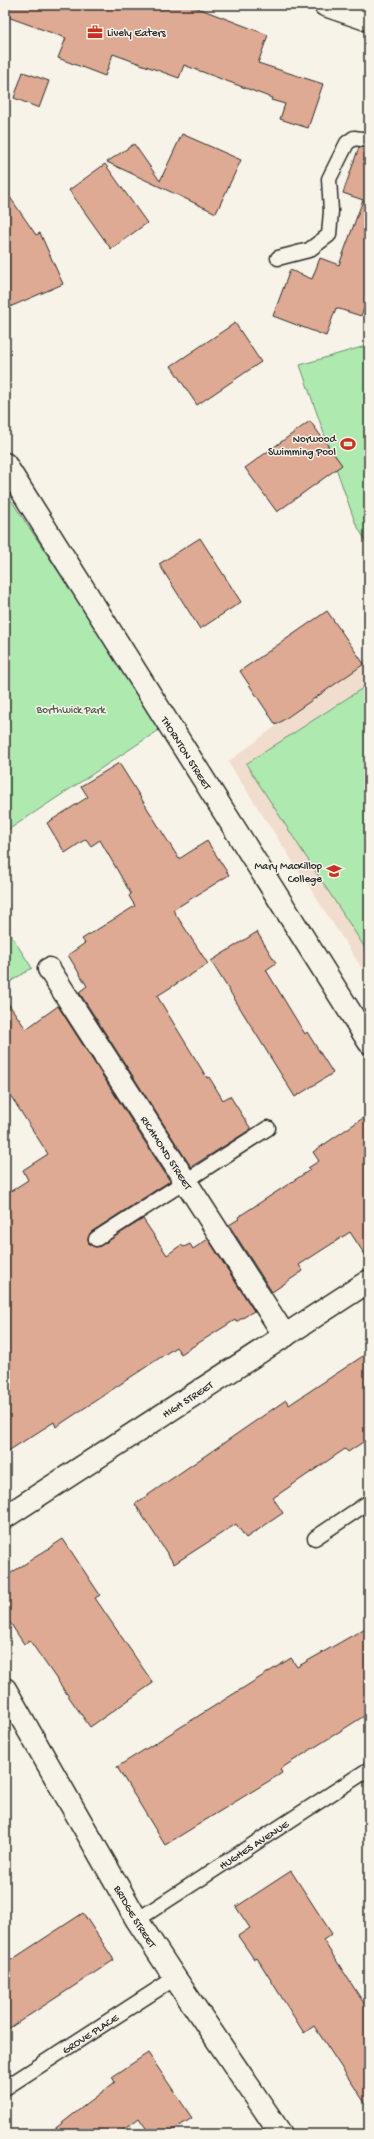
<svg xmlns="http://www.w3.org/2000/svg" width="374" height="2139" font-family="'Gochi Hand',sans-serif">
	<style>
		.built { fill: #f0ddce }
		.green { fill: #aeeaaf; stroke: #6c8a6d }
		.building { fill: #dfaa93; stroke: #2b2b2b }
		.lines { fill: none; stroke-linecap: round; stroke-linejoin: round }
		.lane-casing { stroke: #2b2b2b; stroke-width: 17 }
		.street-casing { stroke: #2b2b2b; stroke-width: 25 }
		.highway-casing { stroke: #2b2b2b; stroke-width: 25 }
		.lane { stroke: #f7f3e8; stroke-width: 14 }
		.street { stroke: #f7f3e8; stroke-width: 22 }
		.highway { stroke: #f7f3e8; stroke-width: 22 }
		.labels { text-anchor: middle; stroke-width: 3; stroke-linejoin: round; paint-order: stroke }
		.poi-label { font-size: 11px; fill: #2b2b2b; stroke: #f7f3e8; text-anchor: end }
		.park-label { font-size: 11px; fill: #4c5b4c; stroke: #f7f3e8 }
		.street-label { font-size: 11px; fill: #2b2b2b; stroke: #f7f3e8 }
	</style>
	<rect width="100%" height="100%" fill="#f7f3e8"/>
	<filter id="ink" filterUnits="userSpaceOnUse"><feTurbulence type="fractalNoise" baseFrequency=".025" numOctaves="2"/><feDisplacementMap in="SourceGraphic" scale="8" xChannelSelector="R" yChannelSelector="G"/><feConvolveMatrix kernelMatrix="1 2 1 2 8 2 1 2 1" color-interpolation-filters="sRGB"/></filter>
	<g filter="url(#ink)">
		<path class="built" d="M369 657V979L228 762Z"/>
		<path class="green" d="M369 345V547L355 522 300 365Z
			M5 491 162 728 5 832Z
			M369 684V954L246 764Z
			M5 926 32 968 5 985Z"/>
		<path class="building" d="M5 5H190L268 35 258 63 323 84 308 128 280 119 285 104 271 100 272 98 184 65 179 78 113 54 105 76 58 58 66 38 5 16Z
			M23 72 49 81 39 108 14 98Z
			M182 134 241 160 216 213 107 162 134 144 160 181Z
			M359 147 369 148V295L361 316 336 308 326 336 273 316 290 270 312 279 320 258 339 265 363 200 343 193Z
			M105 164 147 223 111 249 69 190Z
			M5 190 36 235 40 233 63 284 5 309Z
			M235 323 261 362 197 405 171 366Z
			M310 421 342 465 277 512 245 468Z
			M200 538 241 602 200 629 159 564Z
			M327 611 364 664 276 725 240 671Z
			M119 763 179 859 207 841 229 875 173 910 208 964 157 996 207 1078 209 1077 223 1100 230 1096 251 1129 191 1167 79 992 87 986 68 955 85 943 82 939 135 906 129 896 131 894 100 840 91 846 86 839 65 853 47 823 88 797 81 786Z
			M257 932 276 963 266 970 305 1034 307 1032 333 1073 295 1097 211 961Z
			M5 999 26 1029 58 1006 170 1181 91 1232 88 1239 89 1244 96 1247 100 1246 143 1219 167 1255 181 1245 184 1247 190 1244 193 1249 208 1239 254 1311 236 1322 235 1320 181 1354 176 1347 56 1427 54 1422 5 1453V1195L28 1180 23 1170 48 1154 5 1087Z
			M369 1114V1261L350 1232 299 1265 303 1271 272 1292 229 1225 239 1219 238 1217 310 1170 308 1168 319 1161 313 1152Z
			M369 1352V1438L348 1452 345 1449 273 1498 283 1513 246 1538 236 1524 174 1564 135 1504 286 1400 289 1405Z
			M63 1539 100 1595 95 1598 153 1683 90 1727 30 1641 24 1644 5 1615V1577Z
			M369 1626V1713L280 1769 282 1773 165 1845 117 1767 291 1658 297 1667Z
			M291 1871 332 1934 323 1940 369 2011V2109L314 2026 304 2033 257 1958 254 1959 238 1936 250 1928 236 1907Z
			M83 1913 114 1960 5 2031V1964Z
			M148 2053 192 2118 167 2134H150L139 2118 118 2134H48L115 2082 112 2077Z"/>
		<g class="lines">
			<g class="lane-casing">
				<g id="lane">
					<path d="M278 258 309 250 329 235 331 211 329 179 347 143 354 138 369 140"/>
					<path d="M96 1239 268 1128"/>
					<path d="M315 1538 369 1502"/>
					<path id="s1" d="M137 1920 369 1769"/>
					<path id="s2" d="M5 2088 175 1978"/>
				</g>
			</g>
			<g class="street-casing">
				<g id="street">
					<path id="s3" d="M5 464 369 1042"/>
					<path id="s4" d="M49 969 285 1336"/>
					<path id="s5" d="M5 1517 369 1281"/>
					<path id="s6" d="M5 1689 137 1920 175 1978 281 2134"/>
				</g>
			</g>
			<g class="highway-casing">
				<path id="highway" d="M325 5 369 20"/>
			</g>
			<use href="#lane" class="lane"/>
			<use href="#street" class="street"/>
			<use href="#highway" class="highway"/>
		</g>
	</g>
	<defs>
		<g id="office-bare" transform="scale(1.2)"><path d="M-6-3h4V-5.5h4V-3h4V5H-6ZM-1-4.5V-3h2v-1.5ZM-6 0V1H6V0Z" fill="#c8321e" stroke="#f7f3e8" stroke-width="2.5" paint-order="stroke"/></g>
		<g id="stadium-bare" transform="scale(1.2)"><path d="M0-5a6.5 5 0 1 0 0 10a6.5 5 0 1 0 0-10ZM-3.5-1.8h7v3.6h-7Z" fill="#c8321e" stroke="#f7f3e8" stroke-width="2.5" paint-order="stroke"/></g>
		<g id="school-bare" transform="scale(1.2)"><path d="M0-5L7-2L0 1L-7-2ZM-4 1L0 2.5L4 1V4Q0 6-4 4Z" fill="#c8321e" stroke="#f7f3e8" stroke-width="2.5" paint-order="stroke"/></g>
	</defs>
	<g fill-rule="evenodd">
		<use href="#office-bare" x="95" y="32"/>
		<use href="#stadium-bare" x="348" y="444"/>
		<use href="#school-bare" x="334" y="871"/>
	</g>
	<g class="labels">
		<g class="poi-label">
			<text x="107" y="36" text-anchor="start">Lively Eaters</text>
			<text x="336" y="442">Norwood<tspan x="336" dy="13">Swimming Pool</tspan></text>
			<text x="322" y="869">Mary MacKillop<tspan x="322" dy="13">College</tspan></text>
		</g>
		<g class="park-label">
			<text x="71" y="713">Borthwick Park</text>
		</g>
		<g class="street-label">
			<text dy="4" stroke="none"><textPath href="#s3" startOffset="341">THORNTON STREET</textPath></text>
			<text dy="4" stroke="none"><textPath href="#s4" startOffset="218">RICHMOND STREET</textPath></text>
			<text dy="4" stroke="none"><textPath href="#s5" startOffset="217">HIGH STREET</textPath></text>
			<text dy="4" stroke="none"><textPath href="#s1" startOffset="139">HUGHES AVENUE</textPath></text>
			<text dy="4" stroke="none"><textPath href="#s6" startOffset="262">BRIDGE STREET</textPath></text>
			<text dy="4" stroke="none"><textPath href="#s2" startOffset="101">GROVE PLACE</textPath></text>
		</g>
	</g>
	<rect width="374" height="2139" fill="none" stroke="#f7f3e8" stroke-width="20"/>
	<rect x="10" y="10" width="354" height="2119" fill="none" stroke="#2b2b2b" stroke-width="1.5" filter="url(#ink)"/>
</svg>
